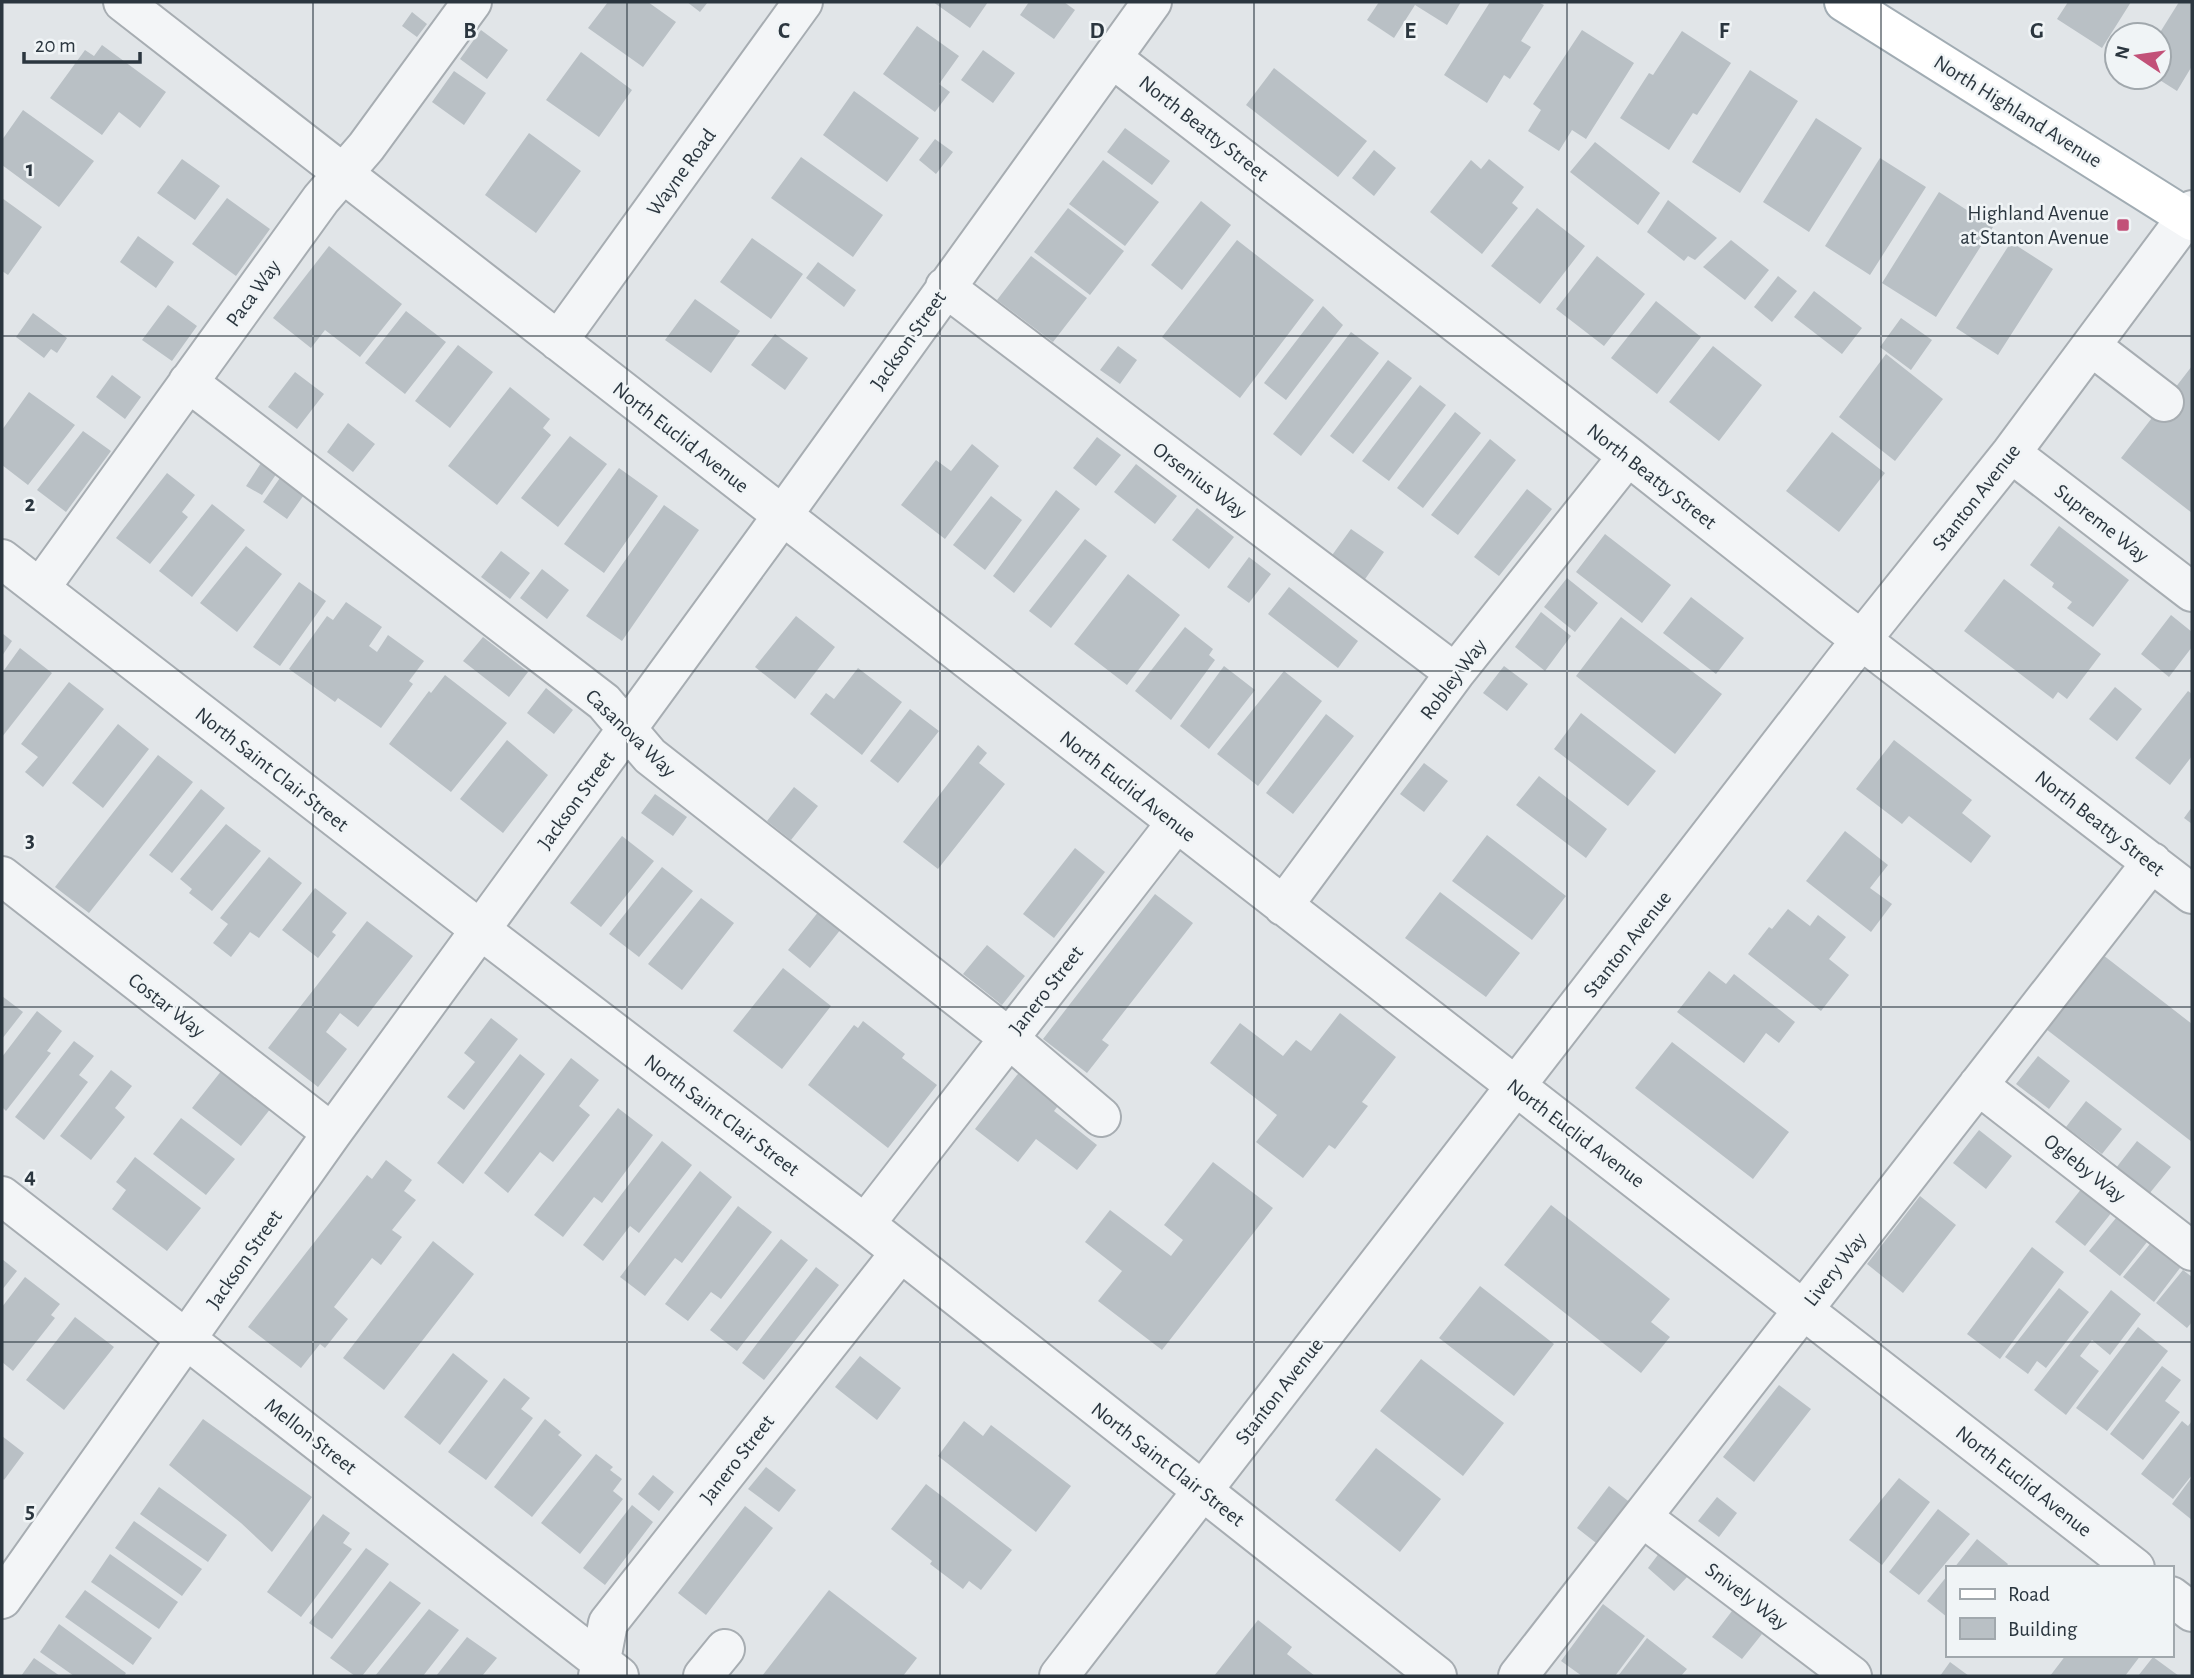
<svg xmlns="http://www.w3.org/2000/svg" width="2194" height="1678" font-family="'Alegreya Sans',sans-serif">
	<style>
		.building { fill: #b9c0c5 }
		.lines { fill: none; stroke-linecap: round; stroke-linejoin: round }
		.minor-casing { stroke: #a7adb2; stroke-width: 42 }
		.major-casing { stroke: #a1acb3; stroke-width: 42 }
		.minor { stroke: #f3f5f7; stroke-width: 38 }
		.major { stroke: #fff; stroke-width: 38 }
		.grid { fill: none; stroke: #2b363f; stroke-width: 2; stroke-opacity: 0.55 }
		.poi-dot { fill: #c25178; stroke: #f0f4f6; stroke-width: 2.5 }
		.labels { text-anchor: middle; stroke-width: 5; stroke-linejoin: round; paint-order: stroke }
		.street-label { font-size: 21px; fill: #2b363f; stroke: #f0f4f6 }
		.poi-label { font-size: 21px; fill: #2b363f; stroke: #f0f4f6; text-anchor: end }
		.grid-label { font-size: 23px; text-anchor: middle; font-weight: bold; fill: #2b363f; stroke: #f0f4f6; stroke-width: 5; stroke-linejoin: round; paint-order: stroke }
	</style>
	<rect width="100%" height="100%" fill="#e1e5e8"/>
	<path class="building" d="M608 2H648L676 22 643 67 588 28Z
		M687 2H708L700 12Z
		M933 2H988L970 28Z
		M1029 2H1064L1075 10 1054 39 1020 15Z
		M1379 2H1461L1447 25 1415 5 1394 38 1367 20Z
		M1490 2H1538L1544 5 1521 41 1531 47 1510 79 1504 75 1487 103 1444 75Z
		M2068 2H2131L2102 48 2057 19Z
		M2179 2H2192V66L2177 91 2155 77H2159V34Z
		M412 12 427 24 417 37 402 26Z
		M917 26 959 56 939 84 950 92 935 112 883 74Z
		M481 30 508 50 487 79 460 59Z
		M1582 30 1634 63 1586 139 1572 130 1559 151 1528 131 1541 110 1533 104Z
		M1682 31 1731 63 1697 115 1693 113 1669 150 1620 118 1649 73 1653 75Z
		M102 45 166 92 140 128 119 112 102 135 50 98 85 50 94 56Z
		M983 50 1015 73 993 103 961 80Z
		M581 52 632 90 599 137 546 100Z
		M1274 68 1367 141 1338 177 1246 105Z
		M1750 70 1798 101 1740 193 1692 162Z
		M454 71 486 93 464 125 432 102Z
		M854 91 919 138 887 182 823 135Z
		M23 110 94 161 59 207 2 165V140Z
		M1816 118 1862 148 1809 232 1763 202Z
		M1125 128 1170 161 1152 185 1107 152Z
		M529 133 581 171 536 233 485 195Z
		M935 139 953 152 936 174 919 160Z
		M1595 142 1660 193 1638 225 1570 172Z
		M1374 150 1396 168 1374 196 1352 178Z
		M801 157 883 215 853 257 771 198Z
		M1880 158 1926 187 1870 275 1825 246Z
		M182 159 220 186 195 220 157 193Z
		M1489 159 1524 187 1512 203 1518 208 1482 254 1430 212 1471 160 1481 169Z
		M1103 160 1159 202 1125 246 1069 204Z
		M1939 192 1993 227 1936 317 1882 283Z
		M2 198 42 227 8 275 2 271Z
		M227 198 270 229 236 276 192 244Z
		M1668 200 1717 238 1695 260 1688 256 1684 261 1647 232Z
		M1201 201 1231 225 1182 290 1151 265Z
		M1068 208 1124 251 1090 295 1034 252Z
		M1537 208 1585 246 1540 304 1491 266Z
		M138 236 174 262 156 288 120 262Z
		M752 238 803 274 771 319 720 282Z
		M1237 240 1314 300 1240 398 1162 337Z
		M1731 240 1769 270 1745 300 1703 267Z
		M2011 242 2053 269 1998 355 1956 328Z
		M329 246 402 304 360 357 325 330 311 348 273 318Z
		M1031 256 1087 298 1053 342 997 300Z
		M1597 256 1645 294 1604 346 1556 309Z
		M818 262 856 290 844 307 806 278Z
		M1778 276 1797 291 1772 322 1754 307Z
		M1814 291 1862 328 1842 354 1794 317Z
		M695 299 740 331 711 373 665 340Z
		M1656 301 1701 337 1657 394 1611 358Z
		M168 305 197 326 172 361 142 340Z
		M1323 306 1343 325 1286 400 1264 383Z
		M406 311 446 342 405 394 365 363Z
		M33 313 67 338 57 353 51 349 44 358 16 337Z
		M1901 318 1932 340 1911 370 1880 347Z
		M1351 332 1379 353 1301 456 1273 434Z
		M775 334 808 358 785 390 751 365Z
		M458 345 493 372 450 428 415 401Z
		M1118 346 1137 360 1120 384 1100 370Z
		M1713 346 1762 385 1719 441 1669 402Z
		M1886 354 1943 399 1895 461 1839 417Z
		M1388 360 1412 378 1353 454 1330 436Z
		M2192 366V513L2121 458Z
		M295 372 324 394 297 429 268 407Z
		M112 375 141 397 125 419 96 397Z
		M1420 385 1446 405 1389 481 1362 461Z
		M510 387 550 419 543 428 551 435 497 505 448 466Z
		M29 392 75 425 28 485 2 465V430Z
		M1455 412 1481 433 1423 508 1397 488Z
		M348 423 375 444 353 472 327 452Z
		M83 431 111 451 66 512 37 490Z
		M1832 432 1885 473 1839 532 1786 491Z
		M570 436 607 464 558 527 521 498Z
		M1097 437 1121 455 1096 486 1073 468Z
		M1490 439 1516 460 1458 535 1431 515Z
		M972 444 999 466 945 539 901 505 936 460 951 471Z
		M261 463 277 473 262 495 246 486Z
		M1136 464 1177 496 1155 524 1114 492Z
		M619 468 658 496 604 573 564 544Z
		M167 473 195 495 182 512 188 517 150 564 116 538Z
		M282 475 306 492 287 519 263 502Z
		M1527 489 1552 509 1499 576 1474 557Z
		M1056 490 1080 509 1014 593 993 576Z
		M991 496 1022 520 985 570 953 545Z
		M212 504 245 530 192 597 159 571Z
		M664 505 699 530 622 641 586 616Z
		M1197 508 1234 537 1209 569 1172 540Z
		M2059 526 2129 580 2093 627 2067 608 2072 602 2052 587 2054 583 2030 565Z
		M1351 529 1384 552 1363 582 1330 558Z
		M1605 534 1671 585 1642 623 1576 572Z
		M1085 539 1107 556 1051 628 1029 611Z
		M246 546 282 574 237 632 200 603Z
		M501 551 530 573 510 599 481 577Z
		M1249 557 1271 574 1249 603 1227 587Z
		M542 569 569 590 547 619 520 598Z
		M1128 574 1180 615 1127 685 1074 644Z
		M1567 578 1598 603 1575 632 1544 607Z
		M2004 579 2101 654 2067 699 2058 692 2053 699 1964 631Z
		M299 582 326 601 280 666 253 647Z
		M1289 587 1358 641 1338 668 1268 614Z
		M1691 597 1744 638 1716 674 1663 633Z
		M346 602 382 627 369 646 377 652 388 635 424 661 409 681 413 684 381 728 338 698 335 702 289 669 327 616 333 620Z
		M1541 612 1571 636 1545 671 1515 647Z
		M2171 615 2192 632V647L2169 677 2141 654Z
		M796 616 835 647 795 699 755 667Z
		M1621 617 1722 694 1675 754 1576 676Z
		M1185 627 1213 649 1209 655 1215 660 1171 720 1135 691Z
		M2 633 12 641 2 656Z
		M483 637 528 672 509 697 463 661Z
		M20 648 52 673 2 737V673Z
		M1224 666 1255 690 1209 749 1180 726Z
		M1504 666 1528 684 1507 711 1483 693Z
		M858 668 902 702 862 755 810 714 826 693 834 699Z
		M1284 671 1322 701 1258 786 1217 754Z
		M445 675 507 723 451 792 389 744 429 691 431 693Z
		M69 682 104 709 43 787 25 772 38 757 21 744Z
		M2115 687 2142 709 2117 741 2089 719Z
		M546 688 573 710 554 734 527 713Z
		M2188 691 2192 694V756L2170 785 2135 758Z
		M910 709 939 731 898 783 870 761Z
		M1581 713 1656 771 1628 806 1554 749Z
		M1326 714 1354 736 1293 814 1266 793Z
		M118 724 149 749 103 808 72 783Z
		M507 740 548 775 503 833 460 799Z
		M1894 740 1972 800 1962 813 1991 836 1971 863 1909 816 1902 824 1856 789Z
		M978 745 987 753 979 763 1005 784 938 869 903 842Z
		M158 755 193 782 89 913 55 887Z
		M1424 763 1448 781 1424 812 1400 794Z
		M1539 776 1607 829 1586 858 1516 805Z
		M794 787 818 806 791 840 767 821Z
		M201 789 225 808 172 873 149 855Z
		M655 794 687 817 673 836 641 813Z
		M2192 807V824L2184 818Z
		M226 824 261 851 212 911 189 893 192 889 180 879Z
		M1845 831 1888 865 1870 888 1892 904 1871 932 1806 881Z
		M1487 835 1566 896 1532 940 1452 881Z
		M622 836 654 861 601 927 570 903Z
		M1075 848 1105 872 1054 938 1023 914Z
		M269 857 302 883 259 938 250 932 231 957 213 943 228 924 220 918Z
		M662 867 693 891 639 957 609 934Z
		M315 888 347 913 332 932 336 935 318 958 282 930Z
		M1440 892 1520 953 1486 997 1405 938Z
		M1155 894 1193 923 1102 1040 1109 1045 1087 1073 1043 1039Z
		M701 898 734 923 682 990 648 964Z
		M1788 909 1810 926 1818 915 1846 937 1829 959 1849 975 1821 1011 1748 954 1769 927 1772 929Z
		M819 911 841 929 810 968 788 950Z
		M367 921 413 956 358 1027 340 1013 326 1032 347 1049 318 1087 268 1048Z
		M987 945 1025 976 1002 1005 963 974Z
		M2103 955 2192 1024V1142L2046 1029Z
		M783 968 831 1006 782 1069 733 1031Z
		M1709 971 1726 984 1734 974 1795 1022 1779 1043 1766 1033 1744 1063 1677 1012Z
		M2 996 23 1012 2 1039Z
		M37 1011 62 1031 47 1051 51 1053 6 1111 2 1107V1057Z
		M1340 1013 1396 1057 1362 1102 1368 1106 1335 1149 1329 1145 1303 1178 1256 1142 1277 1115 1210 1063 1240 1023 1283 1056 1296 1040 1311 1051Z
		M491 1018 518 1039 464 1110 447 1097 475 1062 464 1053Z
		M863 1021 905 1054 902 1058 937 1085 888 1148 808 1085 854 1025 858 1028Z
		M74 1041 94 1056 79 1075 88 1082 44 1140 15 1117Z
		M1672 1042 1789 1132 1753 1179 1635 1088Z
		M520 1054 545 1074 463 1184 437 1163Z
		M2038 1056 2070 1081 2049 1109 2016 1084Z
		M571 1058 599 1080 579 1106 590 1115 553 1162 540 1152 508 1193 484 1173Z
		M111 1070 132 1086 115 1108 125 1117 91 1160 60 1136Z
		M222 1070 271 1108 241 1146 192 1108Z
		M1021 1070 1061 1102 1054 1111 1097 1145 1077 1170 1036 1139 1018 1162 975 1129Z
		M2086 1101 2122 1129 2102 1154 2066 1127Z
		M618 1108 653 1135 602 1203 594 1197 563 1237 534 1215Z
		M181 1118 235 1159 206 1195 153 1154Z
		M1979 1130 2012 1156 1986 1189 1953 1163Z
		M662 1141 692 1165 639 1233 630 1226 603 1261 583 1245Z
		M2137 1141 2171 1167 2149 1194 2116 1168Z
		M135 1157 201 1208 167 1251 112 1209 126 1190 116 1182Z
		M386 1160 412 1180 404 1191 416 1200 392 1230 402 1237 381 1265 372 1258 334 1307 348 1319 325 1348 320 1344 301 1368 248 1327 367 1175 372 1179Z
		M1213 1162 1273 1208 1162 1350 1098 1301 1122 1271 1085 1242 1110 1210 1171 1256 1183 1240 1164 1225Z
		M700 1171 732 1197 682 1263 675 1258 645 1296 620 1277Z
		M2082 1188 2112 1212 2085 1246 2055 1222Z
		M1920 1196 1956 1225 1903 1293 1867 1264Z
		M1551 1205 1670 1299 1651 1322 1670 1337 1641 1373 1504 1265Z
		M738 1206 772 1232 721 1299 711 1292 688 1321 665 1304Z
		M2116 1218 2147 1242 2120 1276 2089 1251Z
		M781 1239 808 1260 737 1351 710 1330Z
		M433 1241 474 1274 384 1390 343 1358Z
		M2150 1244 2180 1268 2154 1302 2123 1277Z
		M2032 1247 2064 1272 2000 1359 1967 1334Z
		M2 1259 17 1271 2 1290Z
		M816 1267 839 1285 764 1380 742 1363Z
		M2183 1270 2192 1277V1322L2187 1328 2156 1303Z
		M25 1277 60 1304 51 1315 55 1318 13 1371 2 1362V1307Z
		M1480 1286 1554 1344 1514 1396 1439 1338Z
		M2059 1288 2089 1312 2046 1368 2037 1361 2028 1374 2005 1357Z
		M2111 1290 2141 1314 2110 1355 2092 1340 2080 1356 2099 1371 2066 1415 2034 1390Z
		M75 1317 114 1347 64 1410 26 1380Z
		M2138 1327 2168 1351 2107 1431 2076 1408Z
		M453 1353 488 1381 440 1445 404 1417Z
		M860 1356 901 1388 877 1420 835 1387Z
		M1421 1359 1504 1423 1463 1476 1380 1411Z
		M2162 1366 2181 1380 2165 1401 2180 1412 2143 1460 2110 1434Z
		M504 1378 530 1398 521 1409 533 1418 486 1480 448 1452Z
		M1779 1385 1811 1409 1754 1482 1723 1457Z
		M203 1419 312 1497 272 1552 241 1523 169 1465Z
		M545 1419 561 1432 558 1435 582 1455 532 1517 494 1487Z
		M964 1421 983 1436 991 1425 1071 1486 1036 1532 938 1456Z
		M2182 1421 2188 1426 2192 1421V1475L2173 1499 2141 1474Z
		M2 1436 24 1453 4 1480 2 1478Z
		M1376 1448 1441 1499 1400 1552 1335 1500Z
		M596 1454 613 1467 610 1470 622 1479 613 1491 623 1499 580 1554 541 1523Z
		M766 1467 796 1490 779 1512 748 1489Z
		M653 1475 674 1492 659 1511 638 1494Z
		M2192 1477V1520L2172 1504Z
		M1899 1478 1930 1502 1882 1565 1849 1540Z
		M926 1484 1012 1550 981 1590 969 1581 963 1589 930 1564 932 1561 891 1529Z
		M1609 1486 1632 1504 1600 1546 1577 1528Z
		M159 1487 227 1535 208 1562 140 1514Z
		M1717 1497 1737 1513 1719 1537 1698 1521Z
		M632 1505 653 1522 605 1585 583 1568Z
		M745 1506 773 1528 706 1615 678 1593Z
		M1938 1509 1970 1534 1919 1595 1889 1572Z
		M323 1514 350 1533 343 1543 352 1549 301 1617 267 1592Z
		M134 1521 202 1569 182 1596 115 1548Z
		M1977 1539 2008 1564 2005 1568H1954Z
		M366 1548 389 1564 332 1639 309 1623Z
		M1660 1552 1688 1576 1674 1591 1648 1568Z
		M110 1554 178 1602 159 1629 91 1582Z
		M1947 1576V1617L1927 1601Z
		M390 1581 421 1603 362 1676H355L330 1658Z
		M85 1590 152 1638 133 1665 65 1617Z
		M829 1590 917 1658 903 1676H762Z
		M1603 1604 1645 1636 1615 1676H1582L1561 1661Z
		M429 1609 459 1630 423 1676H375Z
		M1732 1611 1762 1634 1742 1659 1712 1637Z
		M1258 1620 1292 1647 1287 1654 1315 1676H1214Z
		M59 1624 126 1673 124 1676H74L40 1652Z
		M467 1637 497 1658 482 1676H436Z
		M1647 1638 1687 1669 1681 1676H1618Z
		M2066 1655H2141L2125 1676H2050Z
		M2153 1657 2179 1676H2138Z
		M34 1658 60 1676H21Z
		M1950 1662 1969 1676H1940Z"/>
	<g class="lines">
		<g class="minor-casing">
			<path id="minor" d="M123 2 2135 1568
				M1112 58 1628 456 1834 619 2192 894
				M945 287 1455 673
				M558 341 803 2
				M2091 346 2164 402
				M188 382 604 702 650 756 994 1026 1101 1117
				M2011 453 2192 592
				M2 559 482 931 865 1224 1437 1676
				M40 588 321 199 366 147 472 2
				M2 876 332 1133
				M1283 906 1455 673 1628 456
				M1978 1085 2192 1251
				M2 1196 619 1676
				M865 1224 1176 823
				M1642 1517 1852 1676
				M2171 1596 2192 1612
				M2 1599 332 1133 764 541 1152 2
				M598 1676 608 1623 900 1253
				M703 1676 725 1649
				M1059 1676 1843 663 2011 453 2192 210
				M1518 1676 2152 862"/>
		</g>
		<g class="major-casing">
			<path id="major" d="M1844 2 2192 221"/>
		</g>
		<use href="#minor" class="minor"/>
		<use href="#major" class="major"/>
	</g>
	<path class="grid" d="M313 2V1676M627 2V1676M940 2V1676M1254 2V1676M1567 2V1676M1881 2V1676M2 336H2192M2 671H2192M2 1007H2192M2 1342H2192"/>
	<rect class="poi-dot" x="2116" y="218" width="14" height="14" rx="3.5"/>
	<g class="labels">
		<g class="street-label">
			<text transform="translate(2018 111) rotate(32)" y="7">North Highland Avenue</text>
			<text transform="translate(1204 128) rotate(38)" y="7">North Beatty Street</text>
			<text transform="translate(681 172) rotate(-54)" y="7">Wayne Road</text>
			<text transform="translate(253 293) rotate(-54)" y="7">Paca Way</text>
			<text transform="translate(908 340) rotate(-55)" y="7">Jackson Street</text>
			<text transform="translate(681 437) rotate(38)" y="7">North Euclid Avenue</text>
			<text transform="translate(1652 476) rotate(38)" y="7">North Beatty Street</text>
			<text transform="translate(1200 480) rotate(37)" y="7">Orsenius Way</text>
			<text transform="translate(1976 497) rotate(-52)" y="7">Stanton Avenue</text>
			<text transform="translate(2102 523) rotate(38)" y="7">Supreme Way</text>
			<text transform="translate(1453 679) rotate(-53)" y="7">Robley Way</text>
			<text transform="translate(631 733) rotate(44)" y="7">Casanova Way</text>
			<text transform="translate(272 769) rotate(38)" y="7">North Saint Clair Street</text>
			<text transform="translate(1128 786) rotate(38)" y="7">North Euclid Avenue</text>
			<text transform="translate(576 800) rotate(-54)" y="7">Jackson Street</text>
			<text transform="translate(2100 823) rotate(38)" y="7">North Beatty Street</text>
			<text transform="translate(1627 944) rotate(-52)" y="7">Stanton Avenue</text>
			<text transform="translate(1046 990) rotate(-52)" y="7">Janero Street</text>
			<text transform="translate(167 1005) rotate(38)" y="7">Costar Way</text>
			<text transform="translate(722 1115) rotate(37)" y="7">North Saint Clair Street</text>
			<text transform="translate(1576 1133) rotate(37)" y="7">North Euclid Avenue</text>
			<text transform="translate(2085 1168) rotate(38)" y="7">Ogleby Way</text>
			<text transform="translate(244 1259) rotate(-55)" y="7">Jackson Street</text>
			<text transform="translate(1835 1269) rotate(-52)" y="7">Livery Way</text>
			<text transform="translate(1279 1391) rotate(-52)" y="7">Stanton Avenue</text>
			<text transform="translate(311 1436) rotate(38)" y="7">Mellon Street</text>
			<text transform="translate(737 1459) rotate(-52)" y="7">Janero Street</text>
			<text transform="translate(1168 1464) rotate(38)" y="7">North Saint Clair Street</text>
			<text transform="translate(2024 1481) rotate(38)" y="7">North Euclid Avenue</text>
			<text transform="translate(1747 1596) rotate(37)" y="7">Snively Way</text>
		</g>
		<g class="poi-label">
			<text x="2109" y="220">Highland Avenue<tspan x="2109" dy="24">at Stanton Avenue</tspan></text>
		</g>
	</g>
	<g class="grid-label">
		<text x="470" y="38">B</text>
		<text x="784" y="38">C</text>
		<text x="1097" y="38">D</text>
		<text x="1410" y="38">E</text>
		<text x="1724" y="38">F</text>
		<text x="2037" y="38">G</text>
		<text x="30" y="176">1</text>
		<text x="30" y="511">2</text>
		<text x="30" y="847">3</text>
		<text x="30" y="1183">4</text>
		<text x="30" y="1518">5</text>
	</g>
	<rect width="2194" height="1678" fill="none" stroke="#2b363f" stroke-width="7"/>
	<rect x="1946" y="1566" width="228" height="91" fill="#f0f4f6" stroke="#a1a8ad" stroke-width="2"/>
	<rect x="1960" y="1589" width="35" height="10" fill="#ffffff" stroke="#a1a8ad" stroke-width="2"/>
	<text x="2008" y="1601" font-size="21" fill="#2b363f">Road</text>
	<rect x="1960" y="1618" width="35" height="21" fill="#b9c0c5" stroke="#a1a8ad" stroke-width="2"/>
	<text x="2008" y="1636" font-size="21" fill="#2b363f">Building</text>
	<g transform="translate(2138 56) rotate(283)"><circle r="33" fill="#f0f4f6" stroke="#a1a8ad" stroke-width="2"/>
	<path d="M0-5L12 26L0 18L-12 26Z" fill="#c25178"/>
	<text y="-10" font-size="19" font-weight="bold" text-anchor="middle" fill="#2b363f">N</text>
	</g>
	<path d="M24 52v10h116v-10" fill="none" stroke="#2b363f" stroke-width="3.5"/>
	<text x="35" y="52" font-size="21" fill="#2b363f" stroke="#f0f4f6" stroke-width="5" paint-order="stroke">20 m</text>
</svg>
